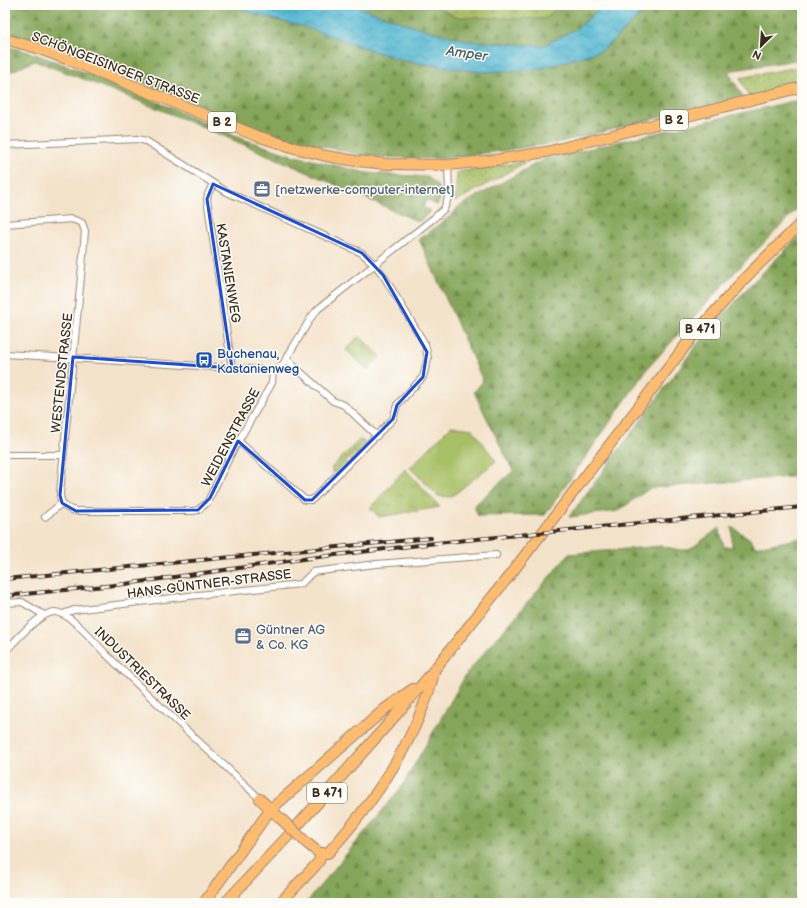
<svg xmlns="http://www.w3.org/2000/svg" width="807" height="908" font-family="'Balsamiq Sans',sans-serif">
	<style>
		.grass { fill: url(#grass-dots); stroke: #717442 }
		.forest { fill: url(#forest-firs); stroke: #60683c }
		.wetland { fill: url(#wetland-marsh); stroke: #717442 }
		.park { fill: url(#park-tufts); stroke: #717442 }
		.pitch { fill: #a7bf65; stroke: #717442 }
		.water { fill: url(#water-waves); stroke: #477178 }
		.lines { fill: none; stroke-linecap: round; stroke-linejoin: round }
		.minor-casing { stroke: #988674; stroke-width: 8 }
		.primary-casing { stroke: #988674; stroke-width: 12 }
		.trunk-casing { stroke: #988674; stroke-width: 12 }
		.minor { stroke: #fff; stroke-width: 6 }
		.primary { stroke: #fdbc70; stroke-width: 10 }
		.trunk { stroke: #fdbc70; stroke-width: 10 }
		.rail-casing { stroke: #3b2a1e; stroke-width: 4 }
		.rail { stroke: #fdfcf7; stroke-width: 2.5; stroke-dasharray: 8; stroke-linecap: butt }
		.trunk-bridge-casing { stroke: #988674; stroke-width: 12; stroke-linecap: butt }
		.trunk-bridge { stroke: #fdbc70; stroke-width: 10 }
		.marked { fill: none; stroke: #1d4ed8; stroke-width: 3; stroke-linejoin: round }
		.labels { text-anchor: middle; stroke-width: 3; stroke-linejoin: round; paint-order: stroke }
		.shield { fill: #fdfcf7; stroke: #75695f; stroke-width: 1 }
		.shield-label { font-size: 12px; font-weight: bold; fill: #3b2a1e }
		.street-label { font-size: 13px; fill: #3b2a1e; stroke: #fdfcf7 }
		.service-label { font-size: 13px; fill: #4e5e75; stroke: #fdfcf7; text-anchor: start }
		.transit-label { font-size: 13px; fill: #164399; stroke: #fdfcf7; text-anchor: start }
		.water-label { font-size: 14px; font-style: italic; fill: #435c5d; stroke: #fdfcf7 }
	</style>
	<defs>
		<pattern id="grass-dots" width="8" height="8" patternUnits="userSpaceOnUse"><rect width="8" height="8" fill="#a7bf65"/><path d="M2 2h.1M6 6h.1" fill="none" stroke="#899b53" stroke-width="1.8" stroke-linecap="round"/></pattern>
		<pattern id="forest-firs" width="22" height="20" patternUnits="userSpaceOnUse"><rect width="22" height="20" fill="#85a65a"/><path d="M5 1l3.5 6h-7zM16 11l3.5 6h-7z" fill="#6e874a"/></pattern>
		<pattern id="wetland-marsh" width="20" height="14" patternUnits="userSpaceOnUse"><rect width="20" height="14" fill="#a7bf65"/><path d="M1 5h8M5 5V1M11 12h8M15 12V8" fill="none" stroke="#899b53"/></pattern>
		<pattern id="park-tufts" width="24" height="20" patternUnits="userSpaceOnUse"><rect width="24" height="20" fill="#a7bf65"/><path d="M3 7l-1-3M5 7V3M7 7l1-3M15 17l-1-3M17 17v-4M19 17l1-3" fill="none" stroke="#899b53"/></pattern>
		<pattern id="water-waves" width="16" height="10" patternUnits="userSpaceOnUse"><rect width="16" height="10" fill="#53b8d2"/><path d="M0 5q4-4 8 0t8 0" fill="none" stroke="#4696aa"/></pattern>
	</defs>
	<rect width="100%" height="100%" fill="#fdfcf7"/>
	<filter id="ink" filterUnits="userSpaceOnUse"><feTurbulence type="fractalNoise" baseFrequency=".025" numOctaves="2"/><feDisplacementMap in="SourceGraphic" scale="8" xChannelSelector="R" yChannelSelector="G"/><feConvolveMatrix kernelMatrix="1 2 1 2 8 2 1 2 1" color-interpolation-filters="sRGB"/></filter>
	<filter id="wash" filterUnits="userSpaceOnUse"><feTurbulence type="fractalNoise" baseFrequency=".012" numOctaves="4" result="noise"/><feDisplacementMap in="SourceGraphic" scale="16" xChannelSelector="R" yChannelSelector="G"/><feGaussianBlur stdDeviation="0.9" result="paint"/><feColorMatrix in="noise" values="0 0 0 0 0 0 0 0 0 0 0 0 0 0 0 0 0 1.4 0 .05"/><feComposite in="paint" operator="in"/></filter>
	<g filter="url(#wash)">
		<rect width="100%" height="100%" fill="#f4e3cb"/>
		<path class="grass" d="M802 66V82L749 97 740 78Z
			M528 161 455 202 457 172Z
			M360 440 363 441 364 444 335 473 332 472V467L358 441Z"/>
		<path class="forest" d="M5 5H229L272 19 302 26 400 60 482 72 539 69 603 50 651 5H802V59L728 71 743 97 557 143 443 159 371 157 297 141 260 130 102 66 35 41 5 33Z
			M351 5H435L456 17 546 19 558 5H604L578 28 542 46 469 41 423 29Z
			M5 46 32 53 114 83 243 139 291 155 368 173 427 177C438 183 445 194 437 205L426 200 423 207 431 211 419 222C292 165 166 109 35 61L5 74Z
			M802 99V204L734 273 647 369 545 515 478 516 474 506 513 471 474 392 483 381 419 239 453 214 458 207 544 159Z
			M802 233V476L650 488 618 511 569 517 698 343 754 281Z
			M732 527 752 540 755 547 802 538V903H306L401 788 467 673 569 554 661 546 681 550H689L719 528 724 547H732Z"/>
		<path class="wetland" d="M435 5H558L546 19 456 17Z"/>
		<path class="park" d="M359 336 381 356 368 370 346 350Z
			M405 469 440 507 379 517 370 508Z"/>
		<path class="pitch" d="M451 426 472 429 496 461 451 497 438 496 410 468Z"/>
		<path class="water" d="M229 5H351L423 29 469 41 542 46 578 28 604 5H651L603 50 539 69 482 72 400 60 302 26 272 19Z"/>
	</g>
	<g filter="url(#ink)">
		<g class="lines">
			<g class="minor-casing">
				<path id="minor" d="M5 145 138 139 146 141 227 192 362 253 375 265 383 275 425 344 428 358 423 377 397 405 393 419 312 500H305L238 441
					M213 184 208 194 207 199 232 368
					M5 224 72 219 82 223 85 231C78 319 67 407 60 495 61 505 66 509 76 511H193L198 510 207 503 231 454 272 383 273 370
					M5 354 264 370C272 370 277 370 283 364L312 316 318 309 434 218 444 209 447 201 449 193 448 165
					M286 359 333 401 344 405 377 436
					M5 455H63
					M45 517 62 503
					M5 603 22 602 44 615
					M63 614 74 610 189 596 301 584 313 572 376 564 496 555
					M5 652C15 641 39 613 54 612 69 611 94 642 105 653 155 703 209 750 260 799"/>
			</g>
			<g class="primary-casing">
				<path id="primary" d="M5 39 37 48 67 59 257 136 295 148 326 156 356 161 388 164 448 165 495 160 546 152 802 87"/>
			</g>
			<g class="trunk-casing">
				<path id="trunk" d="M260 799 280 818
					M308 844 319 853H328C375 801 416 742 434 673
					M204 903 270 810 385 709 413 689
					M225 903 290 834 388 724 426 680 513 571 692 337 748 275 802 222
					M280 903 316 865 319 861 321 854"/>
			</g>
			<use href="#minor" class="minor"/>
			<use href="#primary" class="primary"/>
			<use href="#trunk" class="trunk"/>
			<g class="rail-casing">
				<path id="rail" d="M5 579 431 538
					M5 596 125 584 310 558 436 543 802 507"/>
			</g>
			<use href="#rail" class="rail"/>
			<g class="trunk-bridge-casing">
				<path id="trunk-bridge" d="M280 818 308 844"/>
			</g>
			<use href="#trunk-bridge" class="trunk-bridge"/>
		</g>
	</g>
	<path class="marked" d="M213 184 362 253 383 275 427 352 423 377 397 405 393 419 312 500H305L238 441 210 498 198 510 76 511 62 503 60 495 73 357 232 368 207 199Z"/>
	<defs>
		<g id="office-square" transform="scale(0.9)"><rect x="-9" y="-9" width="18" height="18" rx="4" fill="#5c6f8a" stroke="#fdfcf7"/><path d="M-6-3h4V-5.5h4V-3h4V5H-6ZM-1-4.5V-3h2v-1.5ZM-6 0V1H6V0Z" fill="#fff"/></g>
		<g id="bus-square" transform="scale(0.9)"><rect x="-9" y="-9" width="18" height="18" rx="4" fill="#1a4fb4" stroke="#fdfcf7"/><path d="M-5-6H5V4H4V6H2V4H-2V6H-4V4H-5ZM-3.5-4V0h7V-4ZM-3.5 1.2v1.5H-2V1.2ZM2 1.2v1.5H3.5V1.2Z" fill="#fff"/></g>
	</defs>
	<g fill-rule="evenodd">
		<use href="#office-square" x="262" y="189"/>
		<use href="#bus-square" x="204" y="360"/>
		<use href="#office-square" x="243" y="636"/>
	</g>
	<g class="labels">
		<g class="shield">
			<rect x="660" y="110" width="28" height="20" rx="3"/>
			<rect x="208" y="112" width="28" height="20" rx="3"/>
			<rect x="680" y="319" width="40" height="20" rx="3"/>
			<rect x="307" y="783" width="40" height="20" rx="3"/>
		</g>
		<g class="shield-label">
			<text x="674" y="124">B 2</text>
			<text x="222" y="126">B 2</text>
			<text x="700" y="333">B 471</text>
			<text x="327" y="797">B 471</text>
		</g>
		<g class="street-label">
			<text transform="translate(116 67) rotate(21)" y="5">SCHÖNGEISINGER STRASSE</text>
			<text transform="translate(229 273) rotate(81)" y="5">KASTANIENWEG</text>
			<text transform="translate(61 373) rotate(-84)" y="5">WESTENDSTRASSE</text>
			<text transform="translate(230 437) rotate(-62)" y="5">WEIDENSTRASSE</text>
			<text transform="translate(209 583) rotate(-7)" y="5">HANS-GÜNTNER-STRASSE</text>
			<text transform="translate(143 673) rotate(44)" y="5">INDUSTRIESTRASSE</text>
		</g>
		<g class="service-label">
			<text x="275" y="194">[netzwerke-computer-internet]</text>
			<text x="256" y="634">Güntner AG<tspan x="256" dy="15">&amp; Co. KG</tspan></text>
		</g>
		<g class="transit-label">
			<text x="217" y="358">Buchenau,<tspan x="217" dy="15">Kastanienweg</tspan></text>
		</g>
		<g class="water-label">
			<text transform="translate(467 53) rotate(8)" y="5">Amper</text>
		</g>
	</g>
	<rect width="807" height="908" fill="none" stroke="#fdfcf7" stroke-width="20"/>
	<g transform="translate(761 46) rotate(205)" stroke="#fdfcf7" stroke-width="3" paint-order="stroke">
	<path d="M0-3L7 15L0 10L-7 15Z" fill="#3b2a1e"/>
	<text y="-6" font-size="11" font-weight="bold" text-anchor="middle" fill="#3b2a1e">N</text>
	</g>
</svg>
